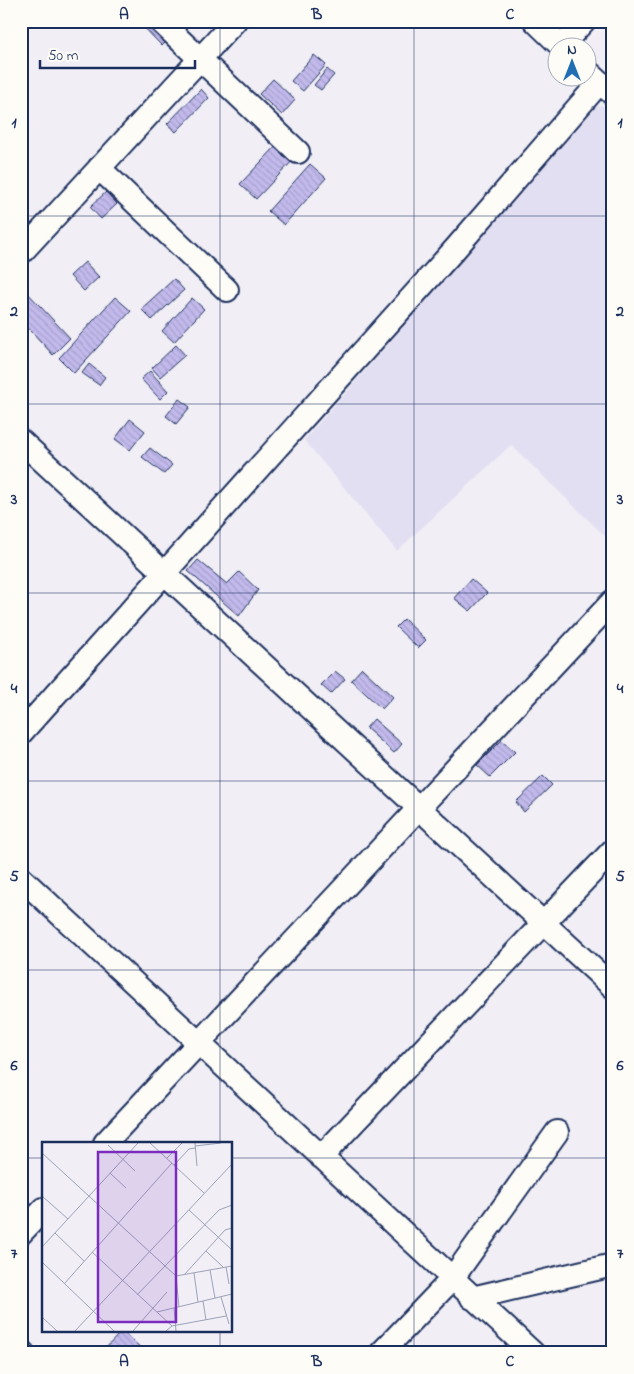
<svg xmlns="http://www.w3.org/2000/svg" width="634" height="1374" font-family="'Indie Flower',sans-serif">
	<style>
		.built { fill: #e3dff2 }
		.building { fill: url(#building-back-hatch); stroke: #1b2f5e }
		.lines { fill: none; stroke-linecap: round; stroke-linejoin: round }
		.minor-casing { stroke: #1b2f5e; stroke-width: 26 }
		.minor { stroke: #fdfcf7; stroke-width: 22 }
		.grid { fill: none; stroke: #1b2f5e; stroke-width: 1; stroke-opacity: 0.55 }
		.inset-road { fill: none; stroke: #9ba2b9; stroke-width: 1 }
		.view { fill: #7b2cbf; fill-opacity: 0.15; stroke: #7b2cbf; stroke-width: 2.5 }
		.inset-edge { fill: none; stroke: #1b2f5e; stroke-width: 2.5 }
		.neatline { fill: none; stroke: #1b2f5e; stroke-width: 2 }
		.grid-label { font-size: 16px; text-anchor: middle; font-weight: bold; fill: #1b2f5e }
	</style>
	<defs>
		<pattern id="building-back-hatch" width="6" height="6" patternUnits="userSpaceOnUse" patternTransform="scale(1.25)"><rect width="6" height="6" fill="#c3baec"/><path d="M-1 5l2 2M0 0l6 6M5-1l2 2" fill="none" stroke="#a7a0cd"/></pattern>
	</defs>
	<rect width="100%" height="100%" fill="#f1eff5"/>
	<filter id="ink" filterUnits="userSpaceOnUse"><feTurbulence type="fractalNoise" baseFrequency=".02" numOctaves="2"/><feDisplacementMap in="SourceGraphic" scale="10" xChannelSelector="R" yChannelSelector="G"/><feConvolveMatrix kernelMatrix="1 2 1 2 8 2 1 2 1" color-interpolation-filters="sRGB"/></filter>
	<g filter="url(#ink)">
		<path class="built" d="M613 104V544L511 445 397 551 304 440 597 106Z"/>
		<path class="building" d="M138 21H155L171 36 162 46Z
			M314 55 326 65 303 91 291 81Z
			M327 69 334 75 321 90 314 85Z
			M273 79 295 100 282 115 259 94Z
			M201 89 209 98 176 132 167 124Z
			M283 139 299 154 256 199 240 184Z
			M310 164 326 178 284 225 268 211Z
			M106 192 117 204 101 219 90 207Z
			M85 262 99 277 84 291 70 276Z
			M174 279 184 290 152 320 141 309Z
			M24 289 70 338 53 355 21 320V291Z
			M115 297 131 311 74 373 59 358Z
			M192 298 204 309 174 342 162 331Z
			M176 345 185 355 160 377 152 368Z
			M89 364 105 377 99 385 82 373Z
			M150 371 168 391 160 399 141 379Z
			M179 399 190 407 176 424 166 416Z
			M130 419 145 431 130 450 115 439Z
			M150 448 172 465 164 474 142 457Z
			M198 560 227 584 239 572 258 590 239 616 188 571Z
			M471 579 487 593 470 611 454 598Z
			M404 619 426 640 418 648 396 627Z
			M362 668 393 697 382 709 351 680Z
			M335 671 345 679 331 694 321 685Z
			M374 719 402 744 394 753 366 728Z
			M502 740 515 752 490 777 477 765Z
			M543 776 552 785 524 812 516 802Z
			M122 1331 142 1349 138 1353H101Z"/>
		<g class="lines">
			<g class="minor-casing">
				<path id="minor" d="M160 21 298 152
					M535 21 563 48
					M561 46 584 21
					M586 70 613 94
					M99 168 227 290
					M21 253 235 21
					M21 441 613 987
					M21 733 455 249 600 82
					M21 878 533 1353
					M105 1143 613 601
					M321 1157 613 850
					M21 1233 44 1209
					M472 1298 613 1265
					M21 1351 23 1353
					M381 1353 452 1279 557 1132"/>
			</g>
			<use href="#minor" class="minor"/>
		</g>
	</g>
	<path class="grid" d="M220 21V1143M414 21V1353M21 216H613M21 404H613M21 593H613M21 781H613M21 970H613M21 1158H44M231 1158H613M220 1330V1353"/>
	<g transform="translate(42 1142)">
		<rect width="190" height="190" fill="#f1eff5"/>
		<path class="inset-road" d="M108 1 162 51M153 1 155 24M66 3 93 29M153 4 179 1M0 11 134 134 137 165M125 16 140 1M132 23 147 7 153 6M68 31 84 46M0 54 26 77M147 68 190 108M13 91 42 119M0 105 96 1M164 109 181 125M50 110 130 184M0 120 72 189M184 125 187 142M168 128 173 156M152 131 156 160M142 133 183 88 190 86M134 134 190 124M22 142 130 21M95 153 177 68 190 63M179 155 187 182M161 159 164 178M132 166 134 189M115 170 190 152M0 175 15 189M33 189 190 22M91 189 125 150M124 189 130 184 184 174"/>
		<path class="view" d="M56 10H134V180H56Z"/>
		<rect width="190" height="190" class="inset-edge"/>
	</g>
	<rect width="634" height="1374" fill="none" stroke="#fdfcf7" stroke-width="55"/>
	<g transform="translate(572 62)"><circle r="24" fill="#fdfcf7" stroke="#a3aaba"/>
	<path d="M0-4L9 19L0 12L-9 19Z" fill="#1f6fb2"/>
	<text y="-8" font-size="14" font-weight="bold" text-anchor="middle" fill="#1b2f5e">N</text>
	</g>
	<path d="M40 60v8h155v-8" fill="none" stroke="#1b2f5e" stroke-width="2.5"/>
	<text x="48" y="60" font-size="15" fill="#1b2f5e" stroke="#fdfcf7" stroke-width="4" paint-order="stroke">50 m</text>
	<rect x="28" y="28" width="578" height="1318" class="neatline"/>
	<g class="grid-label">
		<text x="124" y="19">A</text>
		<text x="317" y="19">B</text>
		<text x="510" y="19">C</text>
		<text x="14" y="127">1</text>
		<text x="620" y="127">1</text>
		<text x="14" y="316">2</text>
		<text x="620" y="316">2</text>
		<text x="14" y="504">3</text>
		<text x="620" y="504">3</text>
		<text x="14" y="693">4</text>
		<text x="620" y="693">4</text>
		<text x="14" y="881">5</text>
		<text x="620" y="881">5</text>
		<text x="14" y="1070">6</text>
		<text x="620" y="1070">6</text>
		<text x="14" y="1258">7</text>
		<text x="620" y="1258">7</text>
		<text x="124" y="1366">A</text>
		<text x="317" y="1366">B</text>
		<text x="510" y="1366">C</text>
	</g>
</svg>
